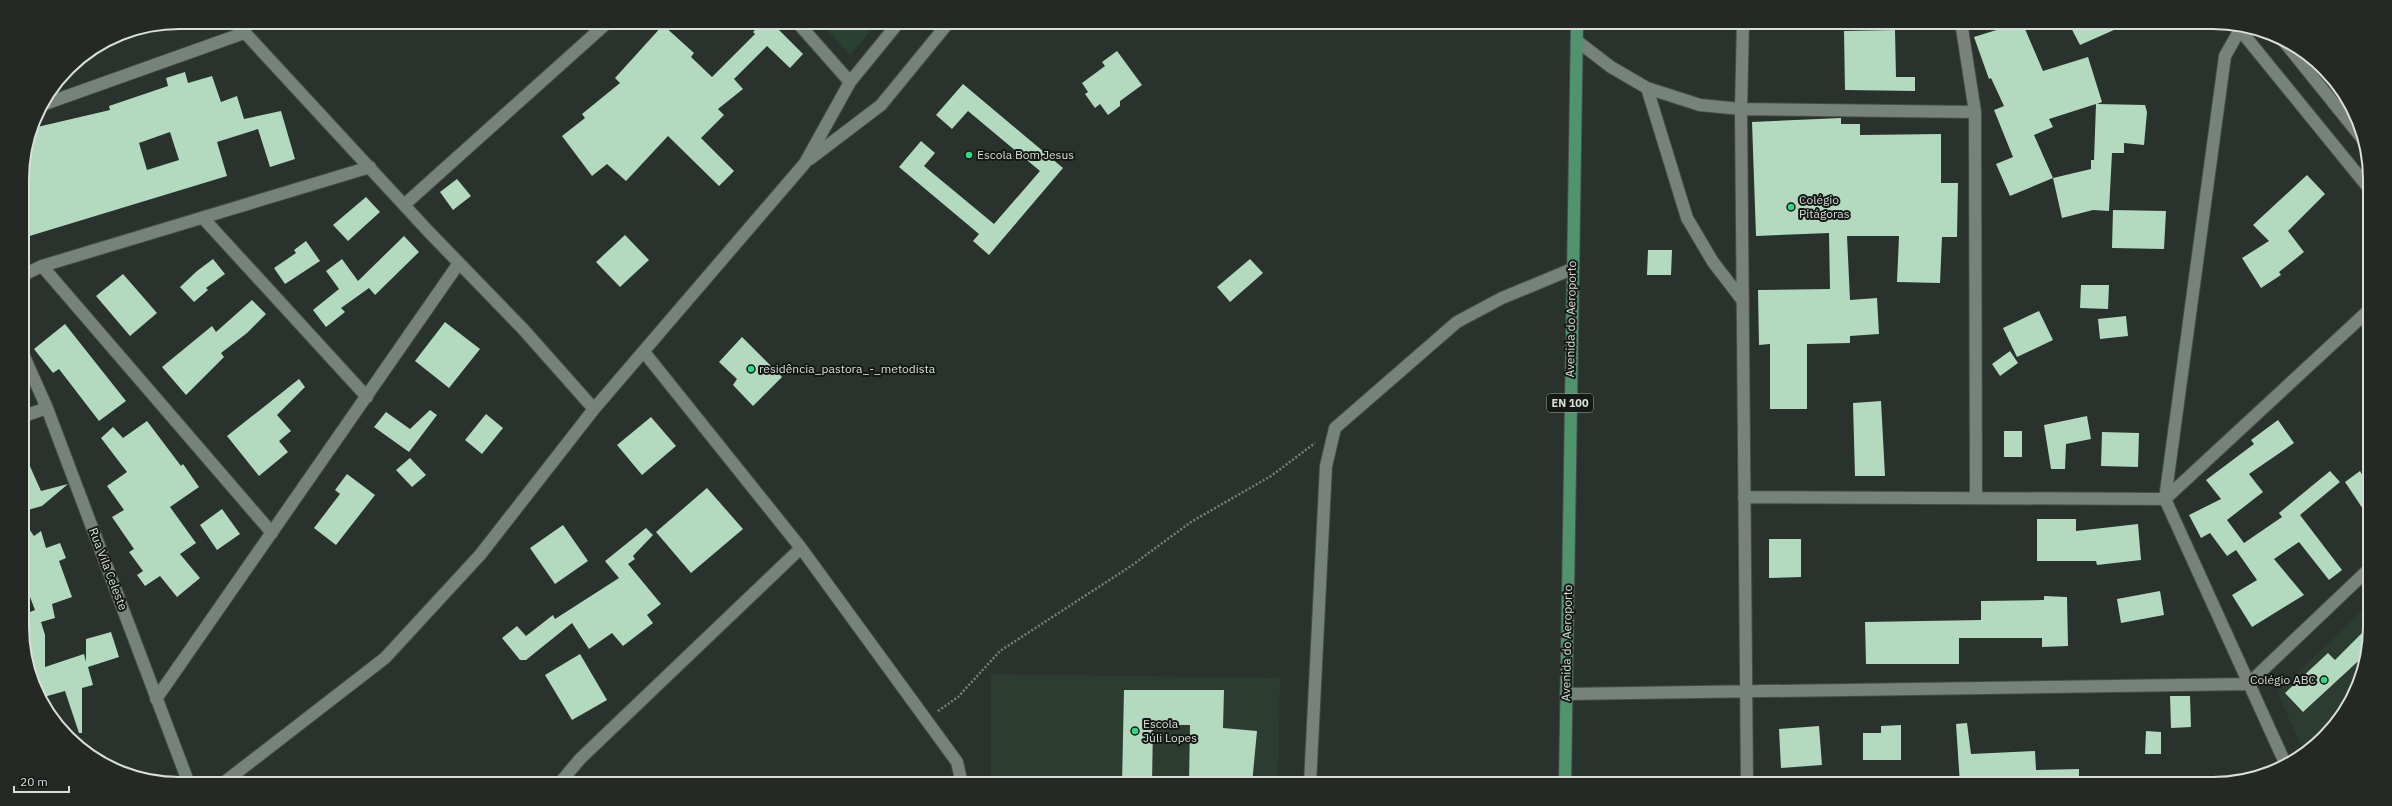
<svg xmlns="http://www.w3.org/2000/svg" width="2392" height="806" font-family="'IBM Plex Sans',sans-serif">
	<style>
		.built { fill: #2d3c31 }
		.green { fill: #2a4232 }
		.building { fill: #b3d9bf; fill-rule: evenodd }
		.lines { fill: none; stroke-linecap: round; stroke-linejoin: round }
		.minor-casing { stroke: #454d47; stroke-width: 14 }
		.major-casing { stroke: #454d47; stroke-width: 14 }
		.path { stroke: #78807a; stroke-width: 2.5; stroke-dasharray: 2 2; stroke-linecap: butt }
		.minor { stroke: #77827a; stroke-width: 12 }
		.major { stroke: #50936d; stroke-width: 12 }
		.poi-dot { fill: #32d882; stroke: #151916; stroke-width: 1.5 }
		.labels { text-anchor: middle; stroke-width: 4; stroke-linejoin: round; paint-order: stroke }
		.shield { fill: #151916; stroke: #9ea39f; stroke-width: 1 }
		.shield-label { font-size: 11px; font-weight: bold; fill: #d8deda }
		.poi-label { font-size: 12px; fill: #d8deda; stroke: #151916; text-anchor: start }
		.street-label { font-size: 12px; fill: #d8deda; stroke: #151916 }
		.rim { fill: none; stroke: #d8deda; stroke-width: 2 }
	</style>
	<rect width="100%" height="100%" fill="#29322c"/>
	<path class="built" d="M2370 603V627L2365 668 2344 714 2305 754 2277 692Z
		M991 674 1280 678 1278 784H991Z"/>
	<path class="green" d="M820 22H878L850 55Z
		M2349 702 2344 714 2310 751 2304 745Z"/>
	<path class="building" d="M763 22H771L803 54 790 68 767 46 734 79 743 89 718 109 724 115 701 138 734 171 719 186 668 136 626 181 607 164 592 176 562 136 585 118 582 114 620 83 615 78 663 25 694 53 691 57 712 77 755 34 753 32Z
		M2022 22 2043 71 2088 57 2102 102 2097 104 2145 105 2147 112 2144 145 2124 143V153H2112L2109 211 2093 210 2062 218 2053 178 2091 169V160H2094L2096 104 2049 119 2053 127 2034 135 2053 178 2010 196 1996 164 2013 157 1994 110 2004 106 1991 78 1989 79 1974 37Z
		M2068 22H2132L2080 45Z
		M1895 30 1896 77H1915V91L1845 90 1844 31Z
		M1117 51 1142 85 1120 101V106L1108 115 1100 104 1095 108 1085 94 1088 92 1082 83 1105 66 1102 62Z
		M185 72 188 83 212 76 221 102 237 96 244 119 281 111 295 159 270 167 258 129 217 142 227 176 23 238 22 169 33 128 110 110 109 106 168 86 166 78ZM170 132 179 160 147 170 139 143Z
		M963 84 1063 168 989 255 973 241 979 234 899 167 921 141 935 153 924 166 994 224 1040 171 968 111 952 129 936 115Z
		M1841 118V124H1860V135L1941 134V183H1958L1957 237H1942L1940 283 1897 282 1899 236H1847L1850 300 1877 298 1879 334 1850 336V343L1807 344V409H1770V344L1759 345 1758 290 1830 289 1829 233 1756 236 1752 122Z
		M2307 175 2325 194 2288 231 2304 252 2279 272 2281 275 2261 288 2242 258 2269 241 2253 225Z
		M457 179 471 196 453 210 440 192Z
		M366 197 380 212 348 241 333 225Z
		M2113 210 2166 211 2164 249 2112 248Z
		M625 235 649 260 620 287 596 262Z
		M404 236 419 252 375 295 369 288 341 308 345 312 326 327 313 310 339 289 326 271 342 259 358 281Z
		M306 241 320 261 285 284 274 268 296 253 294 250Z
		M1648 250H1672L1671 275H1647Z
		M213 259 225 274 206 288 208 290 194 302 180 287 197 271Z
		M1250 259 1263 273 1230 302 1217 287Z
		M123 274 157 313 130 336 96 296Z
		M2081 285H2109L2108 309 2080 308Z
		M252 300 266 314 247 333 221 353 224 357 186 395 162 367 212 326 216 332Z
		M2039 311 2053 340 2017 357 2003 328Z
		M2126 316 2128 336 2100 339 2098 319Z
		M445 322 480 349 449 388 415 361Z
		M65 324 126 401 99 421 59 369 53 373 34 349Z
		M742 337 782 377 753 406 733 385 737 379 719 362Z
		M2010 351 2018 363 2000 376 1992 364Z
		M299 379 305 387 277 415 291 431 279 441 288 452 259 476 227 436Z
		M1881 401 1885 476H1855L1853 403Z
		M430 410 437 415 409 452 374 427 386 412 410 429Z
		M486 414 503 428 482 454 465 440Z
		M2087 416 2091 439 2066 444 2065 469H2051L2044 425Z
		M651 417 676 446 642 475 617 445Z
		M2278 420 2294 443 2249 474 2263 492 2227 520 2244 543 2282 517 2279 513 2330 471 2340 482 2300 515 2342 570 2329 580 2299 542 2274 559 2304 595 2252 627 2232 595 2257 580 2236 550 2227 556 2210 533 2201 538 2189 515 2221 499 2206 480 2254 444 2251 440Z
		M147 421 181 466 183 464 199 487 170 507 196 543 180 554 200 578 177 597 160 576 145 586 137 575 143 571 129 552 134 549 112 517 124 510 107 486 127 472 101 438 113 427 123 438Z
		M2004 431H2022V457H2004Z
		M2102 432 2139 433 2138 467 2101 466Z
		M24 453 41 491 68 484 42 506 24 511Z
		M410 458 426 475 412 487 396 470Z
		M2360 471 2363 476 2369 471V518L2345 482Z
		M347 474 375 495 336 545 314 528 340 494 335 490Z
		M707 488 743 529 691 573 656 532Z
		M222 509 240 534 217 550 200 525Z
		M2037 519H2076V531L2138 524 2141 560 2097 565 2096 561H2037Z
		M24 522 34 536 41 531 46 548 60 543 66 558 59 561 72 597 52 604 55 618 41 622 45 635V667L84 654 86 662V639L111 632 119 657 88 667 93 685 82 688V733H79L65 691 44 697V706L38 696 25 658V614L35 610 25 584Z
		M563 525 588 561 555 584 530 548Z
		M646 528 653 535 633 556 635 559 628 564 661 604 647 615 653 623 623 646 612 633 589 649 572 623 526 660H520L502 638 517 626 526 636 553 615 555 619 619 578 605 561Z
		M1769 539H1801V577L1769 578Z
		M2160 591 2164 615 2121 623 2117 599Z
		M2044 596 2067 597 2068 646 2042 647V638H1959V664H1866L1865 622 1981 620V601L2044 600Z
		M2370 625 2367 653 2303 712 2285 693 2328 653 2335 660Z
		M580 654 607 700 572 720 545 675Z
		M1124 690H1224L1223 728 1257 731 1252 784H1189L1190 725H1153L1152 784H1122Z
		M2170 696H2190L2191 727 2171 728Z
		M1967 723 1971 754 2035 751 2036 770 2079 769V784H1960L1956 724Z
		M1901 725V760H1863V733H1881V726Z
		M1819 726 1822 765 1781 768 1779 729Z
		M2146 731 2161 732V754H2145Z"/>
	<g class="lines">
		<g class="minor-casing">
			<path id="minor" d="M235 22 428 231 523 329 594 409
				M797 22 850 82
				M1743 22 1741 109 1747 784
				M2236 25 2367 186
				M2242 26 2225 56 2165 499 2286 765
				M2282 39 2365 142
				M1577 41 1611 67 1647 88 1700 105 1741 109 1975 112 1961 22
				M1647 88 1687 218 1713 262 1743 301
				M42 105 244 33
				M1975 112 1976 498
				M810 159 881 105 949 22
				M404 205 608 22
				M203 218 367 397
				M42 266 272 533
				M23 275 42 266 370 167
				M644 352 801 548 957 762 962 784
				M23 354 47 408 189 784
				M24 416 47 408
				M1744 497 2165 499 2368 311
				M1566 694 2248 684 2370 568
				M156 699 459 263
				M222 784 385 658 480 555 594 409 805 163 850 82 899 22
				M559 784 580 759 801 548
				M1310 784 1326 466 1335 428 1457 322 1502 298 1572 269"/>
		</g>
		<g class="major-casing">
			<path id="major" d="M1565 784 1577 22"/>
		</g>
		<path class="path" d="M938 711 958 697 1000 651 1131 566 1191 522 1271 476 1315 443"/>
		<use href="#minor" class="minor"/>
		<use href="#major" class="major"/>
	</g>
	<g class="poi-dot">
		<circle cx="969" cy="155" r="4"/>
		<circle cx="1791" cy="207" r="4"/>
		<circle cx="751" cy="369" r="4"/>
		<circle cx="2324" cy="680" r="4"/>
		<circle cx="1135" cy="731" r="4"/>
	</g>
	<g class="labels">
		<rect class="shield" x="1547" y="394" width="46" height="18" rx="3"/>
		<g class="shield-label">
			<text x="1570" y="407">EN 100</text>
		</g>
		<g class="poi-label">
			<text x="977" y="159">Escola Bom Jesus</text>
			<text x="1799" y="204">Colégio<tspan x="1799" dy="14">Pitágoras</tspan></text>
			<text x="759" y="373">residência_pastora_-_metodista</text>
			<text x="2316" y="684" text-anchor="end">Colégio ABC</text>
			<text x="1143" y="728">Escola<tspan x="1143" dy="14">Júli Lopes</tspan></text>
		</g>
		<g class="street-label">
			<text transform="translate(1571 319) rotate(-89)" y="4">Avenida do Aeroporto</text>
			<text transform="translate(108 569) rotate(69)" y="4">Rua Vila Celeste</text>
			<text transform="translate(1567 643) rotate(-89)" y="4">Avenida do Aeroporto</text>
		</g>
	</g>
	<path d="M0 0H2392V806H0ZM179 29H2213A150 150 0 0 1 2363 179V627A150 150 0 0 1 2213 777H179A150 150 0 0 1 29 627V179A150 150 0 0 1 179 29Z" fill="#252926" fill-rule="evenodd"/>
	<path class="rim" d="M179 29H2213A150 150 0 0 1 2363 179V627A150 150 0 0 1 2213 777H179A150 150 0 0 1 29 627V179A150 150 0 0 1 179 29Z"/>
	<path d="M14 786v6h55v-6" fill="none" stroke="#d8deda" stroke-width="2"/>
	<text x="20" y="786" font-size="12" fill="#d8deda" stroke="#151916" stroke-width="3" paint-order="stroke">20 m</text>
</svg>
